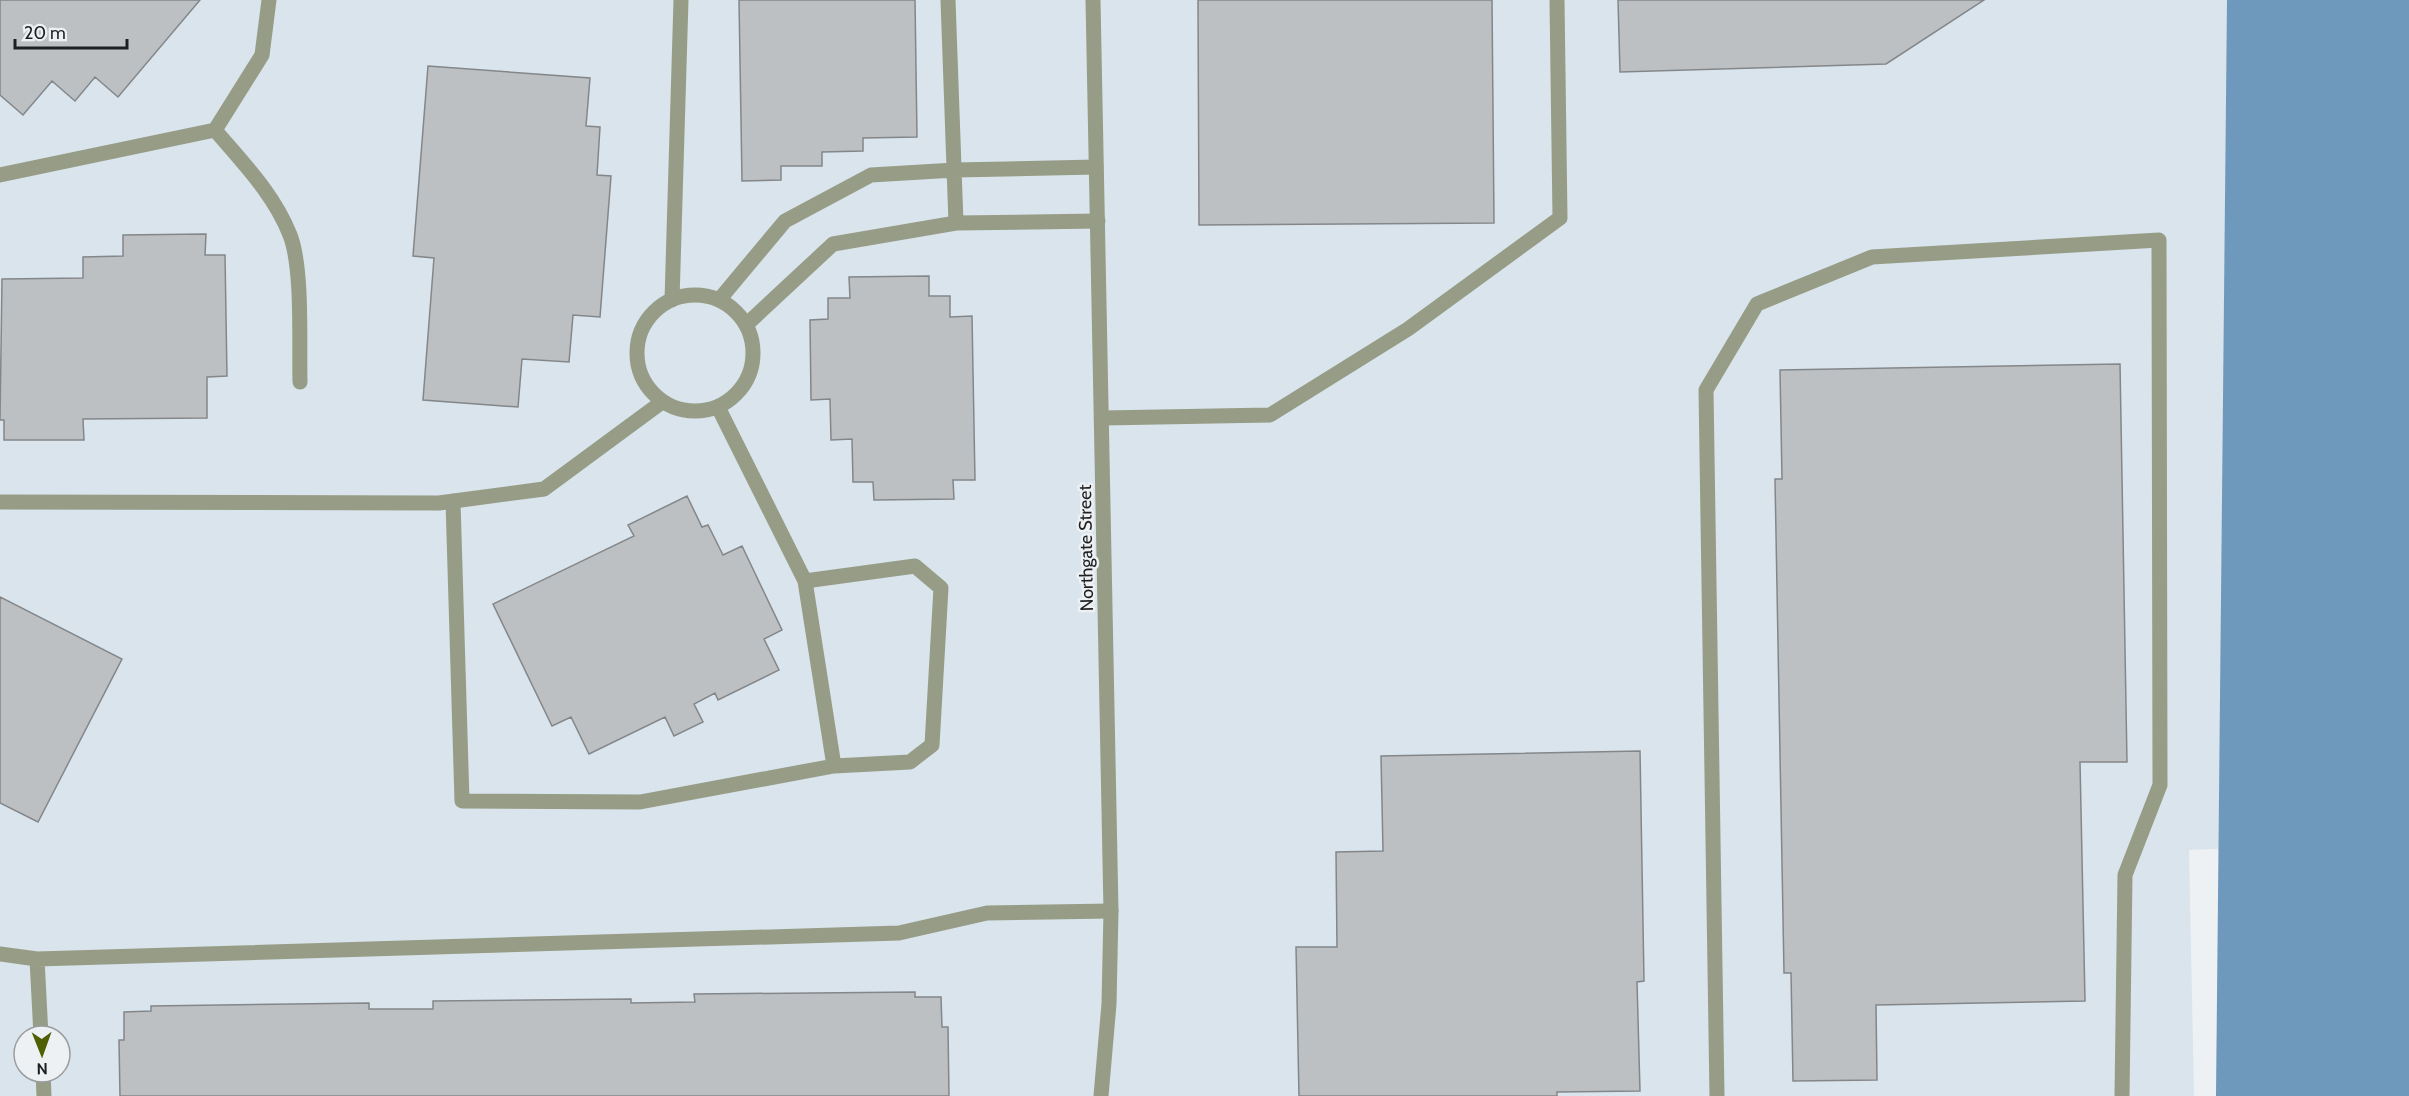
<svg xmlns="http://www.w3.org/2000/svg" width="2409" height="1096" font-family="Cabin,sans-serif">
	<style>
		.built { fill: #d9e4ec; fill-rule: evenodd }
		.water { fill: #6f99bc }
		.building { fill: #bcc0c3; stroke: #84878a; stroke-width: 1.5 }
		.lines { fill: none; stroke-linecap: round; stroke-linejoin: round }
		.lane { stroke: #969c86; stroke-width: 15 }
		.street { stroke: #969c86; stroke-width: 15 }
		.labels { text-anchor: middle; stroke-width: 5; stroke-linejoin: round; paint-order: stroke }
		.street-label { font-size: 18px; fill: #1e1f20; stroke: #edf1f4 }
	</style>
	<rect width="100%" height="100%" fill="#edf1f4"/>
	<path class="built" d="M0 0H2227L2235 848 2189 850 2194 1096H0ZM24 1036H60V1072H24Z"/>
	<path class="water" d="M2227 0H2409V1096H2216Z"/>
	<path class="building" d="M0 0H200L118 97 95 77 75 101 52 81 23 115 0 95Z
		M739 0H915L917 137 863 138V151L822 152V166H781V180L742 181Z
		M1198 0H1492L1494 223 1199 225Z
		M1618 0H1984L1886 64 1620 72Z
		M428 66 590 78 586 126 600 127 597 175 611 176 600 317 573 315 569 362 522 359 518 407 423 400 434 258 413 256Z
		M206 234 205 255H225L227 376 207 377V418L83 419 84 440H4V420H0L2 279 83 278V257L123 256V235Z
		M929 276V296H950V317L972 316 975 480H953L954 499 874 500 873 482H853L852 439 831 440 830 399 811 400 810 320 828 319V298H850L849 277Z
		M2120 364 2127 762H2080L2085 1001 1876 1005 1877 1080 1793 1081 1791 973H1784L1775 479H1782L1780 370Z
		M687 496 702 527 708 525 723 555 742 546 782 630 764 639 779 670 718 700 715 693 694 704 703 722 674 736 665 717 589 754 571 717 552 726 493 604 634 536 628 525Z
		M0 597 122 659 38 822 0 803Z
		M1640 751 1644 981 1637 982 1640 1091 1557 1092V1096H1299L1296 947H1337L1336 852 1383 851 1381 756Z
		M915 992V997H941L942 1027H948L949 1096H120L119 1040H124V1012L151 1011V1006L369 1003V1009H433V1001L631 999V1003L695 1002 694 994Z"/>
	<g class="lines">
		<path class="lane" d="M948 0 956 223
			M215 130C243 163 274 194 290 235 303 268 299 344 300 382
			M0 175 215 130 262 55 269 0
			M637 353a58 58 0 1 1 116 0a58 58 0 1 1-116 0Z
			M672 300 681 0
			M719 300 785 221 871 175 955 170 1096 167
			M746 325 833 244 956 223 1098 221
			M1103 418 1270 415 1408 329 1560 218 1557 0
			M453 501 462 801 640 802 834 766 805 581 718 407
			M0 502 439 503 544 489 662 402
			M805 581 915 566 941 588 932 745 910 762 834 766
			M0 954 37 959
			M41 1036 37 959 899 933 987 913 1111 911
			M43 1072 44 1096
			M1717 1096 1706 390 1757 304 1872 257 2159 240 2160 785 2125 875 2122 1096"/>
		<path class="street" d="M1093 0 1111 911 1109 1004 1101 1096"/>
	</g>
	<g class="labels">
		<g class="street-label">
			<text transform="translate(1086 548) rotate(-91)" y="6">Northgate Street</text>
		</g>
	</g>
	<g transform="translate(42 1054) rotate(179)"><circle r="28" fill="#edf1f4" stroke="#9a9d9f" stroke-width="1.5"/>
	<path d="M0-4.5L10 22L0 15L-10 22Z" fill="#505f01"/>
	<text y="-9" font-size="16" font-weight="bold" text-anchor="middle" fill="#1e1f20">N</text>
	</g>
	<path d="M15 39v9h112v-9" fill="none" stroke="#1e1f20" stroke-width="3"/>
	<text x="24" y="39" font-size="18" fill="#1e1f20" stroke="#edf1f4" stroke-width="4.5" paint-order="stroke">20 m</text>
</svg>
